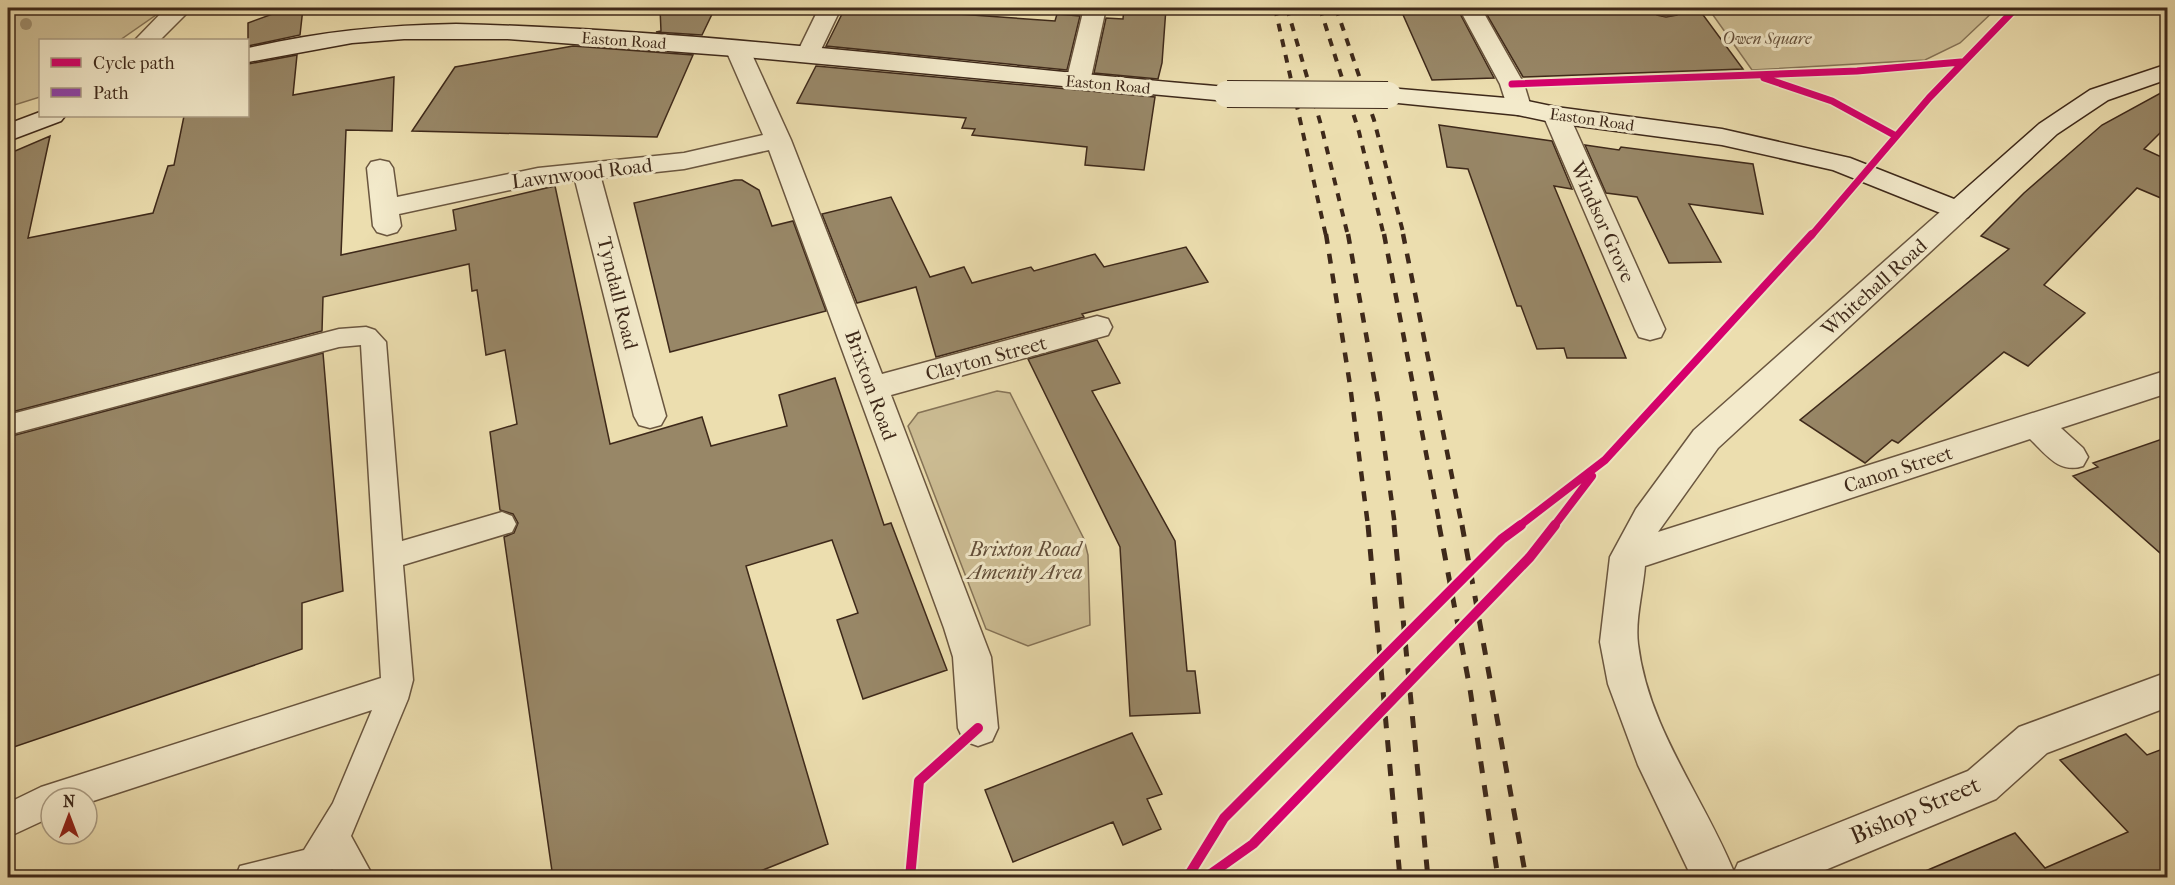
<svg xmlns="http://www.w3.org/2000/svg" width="2175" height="885" font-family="'IM FELL French Canon',serif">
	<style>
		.green { fill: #cebf96; stroke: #867458; stroke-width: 1.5 }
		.building { fill: #988767; stroke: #3e291a; stroke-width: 1.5 }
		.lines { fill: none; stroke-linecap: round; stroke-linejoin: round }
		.lane-casing { stroke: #6a563f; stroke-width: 3 }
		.street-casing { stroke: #6a563f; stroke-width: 3 }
		.secondary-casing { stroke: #3e291a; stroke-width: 3 }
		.lane { fill: #f3eacb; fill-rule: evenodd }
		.street { fill: #f3eacb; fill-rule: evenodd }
		.secondary { fill: #f3eacb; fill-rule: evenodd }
		.rail-far2 { stroke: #3e291a; stroke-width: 4; stroke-dasharray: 8 8; stroke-linecap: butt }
		.rail-far1 { stroke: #3e291a; stroke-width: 4.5; stroke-dasharray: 10 10; stroke-linecap: butt }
		.rail { stroke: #3e291a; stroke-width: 5; stroke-dasharray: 12 12; stroke-linecap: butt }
		.secondary-bridge-casing { stroke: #3e291a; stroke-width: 28; stroke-linecap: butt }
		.secondary-bridge { stroke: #f3eacb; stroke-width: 26 }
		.cycleway-far2-casing { stroke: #f3eacb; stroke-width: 10 }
		.cycleway-far1-casing { stroke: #f3eacb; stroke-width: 12 }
		.cycleway-casing { stroke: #f3eacb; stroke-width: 14 }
		.cycleway-far2 { stroke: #d6006c; stroke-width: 7 }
		.cycleway-far1 { stroke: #d6006c; stroke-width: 8 }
		.cycleway { stroke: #d6006c; stroke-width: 10 }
		.tree { fill: #a08f6e }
		.labels { text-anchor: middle; stroke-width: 6; stroke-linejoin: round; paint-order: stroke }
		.far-park-label { font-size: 16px; font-style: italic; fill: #624e39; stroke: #f3eacb }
		.far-street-label { font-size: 16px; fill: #3e291a; stroke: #f3eacb }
		.street-label { font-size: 20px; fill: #3e291a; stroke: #f3eacb }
		.park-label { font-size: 20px; font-style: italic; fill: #624e39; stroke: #f3eacb }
		.near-street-label { font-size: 24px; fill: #3e291a; stroke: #f3eacb }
	</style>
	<rect width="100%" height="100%" fill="#ecdeaf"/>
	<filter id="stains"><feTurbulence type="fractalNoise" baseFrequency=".00333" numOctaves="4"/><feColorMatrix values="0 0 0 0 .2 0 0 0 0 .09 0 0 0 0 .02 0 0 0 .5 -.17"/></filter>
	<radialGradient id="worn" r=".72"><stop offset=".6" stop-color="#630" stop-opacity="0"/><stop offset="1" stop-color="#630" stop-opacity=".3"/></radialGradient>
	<path class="green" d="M8 8H166L120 40H40V97L8 107Z
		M1708 8H1997L1960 43 1925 60 1752 70Z
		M997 391 1010 393 1084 539 1088 555 1090 625 1028 646 986 629 908 426 918 413Z"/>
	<path class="building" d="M289 8H303L300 35 248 46V23Z
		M660 8H715L702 35 656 32 661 31Z
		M845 8H903L902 10 1055 21 1057 14 1080 16 1067 70 826 46Z
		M1124 8H1166L1162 63 1158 79 1094 73 1106 18 1123 19Z
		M1400 8H1457L1494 78 1432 80Z
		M1483 8H1652L1657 15 1666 17 1677 15 1680 8H1698L1743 69 1523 77Z
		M573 46 693 55 657 137 412 131 455 67Z
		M297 55 293 95 394 77 392 131 346 130 341 255 456 230 453 210 555 186 610 444 702 417 711 446 787 426 779 395 835 378 884 525 891 523 947 670 863 699 837 620 858 613 832 540 746 566 828 844 743 878H553L504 537 514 533 518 523 513 514 500 510 490 432 517 424 505 350 486 355 477 290 472 291 469 264 323 297 322 331 8 413V154L50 136 28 238 153 213 168 166 174 165 184 116H248V64Z
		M816 66 1155 97 1144 170 1085 165 1087 147 972 135 975 129 962 128 966 118 797 103Z
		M2168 89V125L2144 149 2168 160V201L2137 188 2044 285 2085 313 2028 366 2004 352 1898 443 1892 440 1865 463 1800 420 2009 249 1981 236 2024 193 2102 125Z
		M1439 125 1552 141 1572 189 1554 186 1626 358H1567L1564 348 1537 349 1521 306H1517L1468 169 1447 167Z
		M1585 145 1619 150 1621 147 1753 164 1763 214 1689 204 1721 262 1669 263 1637 197 1606 193Z
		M735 180H742L759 190 772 226 793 221 826 311 670 352 634 203Z
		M891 197 930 277 964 267 972 283 1031 267 1034 271 1095 254 1104 267 1186 247 1208 282 1082 314 1084 317 936 357 916 287 857 303 822 214Z
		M1097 340 1120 383 1092 391 1175 541 1187 671H1195L1200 713 1130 716 1120 547 1028 359Z
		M323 353 343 591 302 603V649L8 749V437Z
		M2168 437V560L2073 476 2098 467 2093 463Z
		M1132 733 1162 794 1147 799 1161 829 1123 845 1113 822 1013 862 985 790Z
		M2126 734 2147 755 2168 747V878H1909L2015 833 2045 868 2128 832 2060 760Z"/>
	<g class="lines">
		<g class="lane-casing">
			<path id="lane" d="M366 327 375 330 386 342 402 541 502 512 512 516 516 524 512 532 403 565 413 680 408 699 351 836 374 878H337L332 869 328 878H235L240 866 304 850 333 803 372 710 87 803V798H51V817L8 837V803L41 787 381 678 361 345 339 347 8 435V415L339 329Z"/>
		</g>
		<g class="street-casing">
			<path id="street" d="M166 8H192L160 40H135Z
				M819 8H841L817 58 809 60 801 58 797 53Z
				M1084 8H1106L1090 82 1087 87 1078 89 1069 87 1066 82Z
				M1459 8H1481L1524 84 1531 107 1527 112 1518 115 1509 112 1500 84Z
				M1654 8H1677L1679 9 1675 14C1666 16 1659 16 1654 8Z
				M737 41 745 43 749 48 791 140 882 374 1097 316 1108 319 1112 327 1108 335 891 395 991 657 998 728 992 741 978 746 964 741 958 728 953 657 944 628 769 150 684 169 601 178 666 416 661 425 650 428 639 425 634 416 575 180 538 184 399 214 401 226 397 232 387 235 377 232 373 226 367 168 371 162 380 160 389 162 393 168 397 197 538 168 684 153 763 135 725 48 729 43Z
				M1556 107 1565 110 1569 115 1665 329 1661 337 1650 340 1639 337 1635 329 1543 115 1547 110Z
				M1958 202 1968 205 1972 211 1968 217 1718 448 1658 532 2168 370V393L2061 428 2083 448 2088 457 2083 466C2059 474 2046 454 2030 439L1645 566C1643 591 1635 620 1638 644 1648 728 1703 796 1734 872L1738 863 1968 771 2019 727 2168 672V707L2047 753 1996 799 1806 878H1692L1638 765 1608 684 1600 642 1610 557 1636 509 1694 430 1948 205Z"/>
		</g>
		<g class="secondary-casing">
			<path id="secondary" d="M456 24C713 30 970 66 1227 87L1236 89 1239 94 1236 99 1227 101 735 56 508 39H404L352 43 248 62V48C317 32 385 25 456 24Z
				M2168 64V79L2108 100 2057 134 1968 217 1958 220 1833 170 1722 145 1556 123 1518 115 1388 102 1379 100 1376 95 1379 90 1388 88 1518 99 1556 107 1722 129 1850 158 1954 199 2039 124 2090 90Z
				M40 112V116H65L61 121 8 141V124Z"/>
		</g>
		<use href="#lane" class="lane"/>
		<use href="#street" class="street"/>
		<use href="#secondary" class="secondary"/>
		<path class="rail-far2" d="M1275 8 1326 236
			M1287 8 1321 125 1348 236
			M1320 8 1359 132 1384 236
			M1336 8 1374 120 1404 236"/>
		<path class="rail-far1" d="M1326 234 1350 385 1368 526
			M1348 234 1378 401 1395 526
			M1384 234 1440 526
			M1403 234 1462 526"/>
		<path class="rail" d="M1368 525 1400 878
			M1394 525 1428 878
			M1439 525 1470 689 1498 878
			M1462 525 1526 878"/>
		<g class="secondary-bridge-casing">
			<path id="secondary-bridge" d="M1227 94 1388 95"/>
		</g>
		<use href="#secondary-bridge" class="secondary-bridge"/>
		<g class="cycleway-far2-casing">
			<path id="cycleway-far2" d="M1764 78 1832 101 1896 136
				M1512 84 1857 71 1961 62
				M1811 236 1929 98 2016 8"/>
		</g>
		<g class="cycleway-far1-casing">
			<path id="cycleway-far1" d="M1519 526 1605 460 1812 234
				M1554 526 1592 476"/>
		</g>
		<g class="cycleway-casing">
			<path id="cycleway" d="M910 878 919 781 978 728
				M1187 878 1224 818 1502 539 1521 525
				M1205 878 1253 844 1530 557 1555 525"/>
		</g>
		<use href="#cycleway-far2" class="cycleway-far2"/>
		<use href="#cycleway-far1" class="cycleway-far1"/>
		<use href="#cycleway" class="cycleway"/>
	</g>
	<circle class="tree" cx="26" cy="24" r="6"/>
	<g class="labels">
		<g class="far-park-label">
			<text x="1767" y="44">Owen Square</text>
		</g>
		<g class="far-street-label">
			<text transform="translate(624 40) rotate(4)" y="6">Easton Road</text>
			<text transform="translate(1108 84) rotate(5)" y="6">Easton Road</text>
			<text transform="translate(1592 119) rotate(8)" y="6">Easton Road</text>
		</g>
		<g class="street-label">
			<text transform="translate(582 173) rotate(-7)" y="7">Lawnwood Road</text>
			<text transform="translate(1603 222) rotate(66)" y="7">Windsor Grove</text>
			<text transform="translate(1874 287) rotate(-42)" y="7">Whitehall Road</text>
			<text transform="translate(618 293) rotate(76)" y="7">Tyndall Road</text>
			<text transform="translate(986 358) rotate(-15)" y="7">Clayton Street</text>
			<text transform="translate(871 385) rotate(70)" y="7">Brixton Road</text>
			<text transform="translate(1898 469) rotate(-18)" y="7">Canon Street</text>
		</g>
		<g class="park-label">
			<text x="1025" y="556">Brixton Road<tspan x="1025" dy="23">Amenity Area</tspan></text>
		</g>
		<g class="near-street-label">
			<text transform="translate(1915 810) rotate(-23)" y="8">Bishop Street</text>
		</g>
	</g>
	<rect width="2175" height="885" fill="none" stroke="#ecdeaf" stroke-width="30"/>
	<rect x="9" y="9" width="2157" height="867" fill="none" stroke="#3e291a" stroke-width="3"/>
	<rect x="15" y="15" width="2145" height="855" fill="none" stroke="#3e291a" stroke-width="1.5"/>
	<rect x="39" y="39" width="210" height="78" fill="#f3eacb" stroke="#ab9d84" stroke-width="1.5"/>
	<rect x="51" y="58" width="30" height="9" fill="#d6006c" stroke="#ab9d84" stroke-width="1.5"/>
	<text x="93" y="69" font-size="18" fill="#3e291a">Cycle path</text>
	<rect x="51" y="88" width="30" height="9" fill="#8e44ad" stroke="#ab9d84" stroke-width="1.5"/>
	<text x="93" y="99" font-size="18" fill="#3e291a">Path</text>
	<g transform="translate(69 816)"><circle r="28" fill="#f3eacb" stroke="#ab9d84" stroke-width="1.5"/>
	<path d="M0-4.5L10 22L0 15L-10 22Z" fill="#8f2418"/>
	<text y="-9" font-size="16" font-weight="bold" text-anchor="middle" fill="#3e291a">N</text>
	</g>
	<rect width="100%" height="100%" filter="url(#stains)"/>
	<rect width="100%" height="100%" fill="url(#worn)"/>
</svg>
